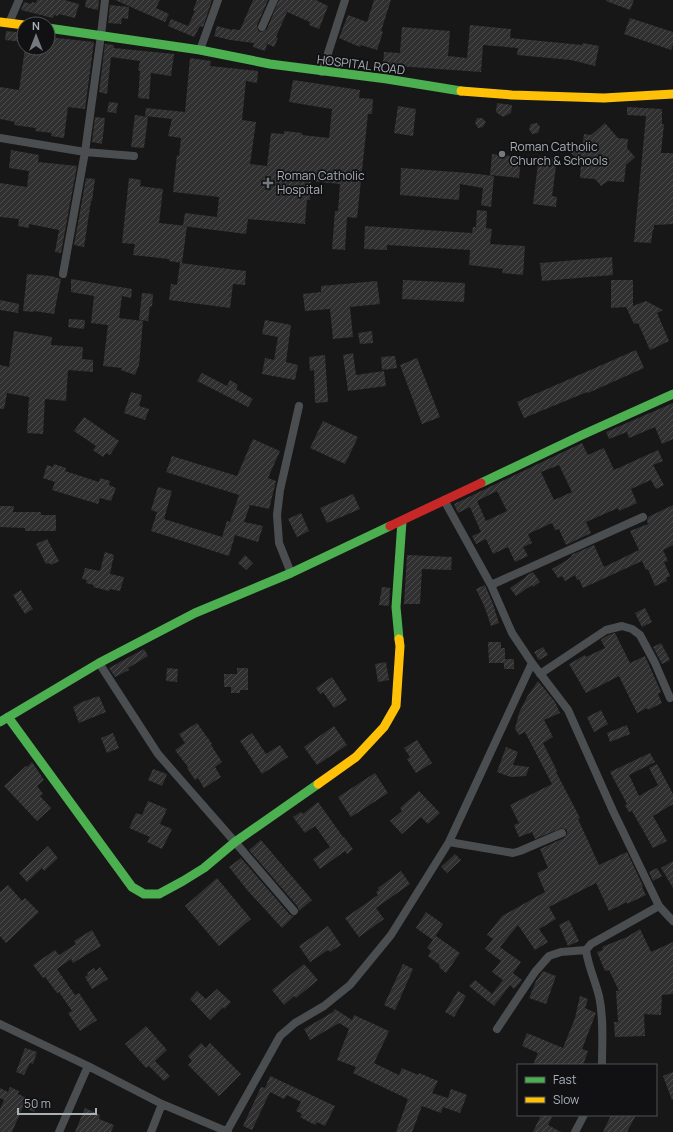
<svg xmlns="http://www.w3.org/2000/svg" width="673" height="1132" font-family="Manrope,sans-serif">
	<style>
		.building { fill: url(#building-hatch); fill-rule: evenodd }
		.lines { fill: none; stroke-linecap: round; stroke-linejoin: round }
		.street { stroke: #4b4e50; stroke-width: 8 }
		.fast { stroke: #4caf50; stroke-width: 9 }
		.slow { stroke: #ffc107; stroke-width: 9 }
		.jam { stroke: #c62828; stroke-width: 9 }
		.poi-dot { fill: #757a80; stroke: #111113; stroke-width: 1.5 }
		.labels { text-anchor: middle; stroke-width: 3.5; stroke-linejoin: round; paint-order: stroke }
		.street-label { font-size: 12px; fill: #a8b0b8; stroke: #111113 }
		.poi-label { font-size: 12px; fill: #a8b0b8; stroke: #111113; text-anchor: start }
	</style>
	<defs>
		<pattern id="building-hatch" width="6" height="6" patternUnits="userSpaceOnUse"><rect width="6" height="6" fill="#303031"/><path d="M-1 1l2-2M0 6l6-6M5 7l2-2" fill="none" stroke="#4b4b4d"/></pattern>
	</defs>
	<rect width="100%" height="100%" fill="#171717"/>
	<path class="building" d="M37 0H64L79 4 75 18 59 14 58 16 54 15 53 18 21 10 24 2 31 4 32 2 36 3Z
		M86 0H99L98 10 85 7Z
		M115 0H160L156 8 169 14 165 22Z
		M197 0H212L203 27 200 26 194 37 168 26 171 19 188 26 195 11 193 10Z
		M253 0H268L257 25 258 31 262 32 267 29 279 0H316L328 6 319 29 309 25 310 22 287 12 276 37 278 38 274 47 267 44 265 51 253 47 254 43 230 40 214 36 217 26 232 30V29L240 30Z
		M374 0H391L381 31 383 32 377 50 361 45 360 47 339 38 348 15 367 22Z
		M606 0H634L630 10 606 1Z
		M110 5 129 7 128 19 122 18 121 24 108 23Z
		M630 18 673 32V44L671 50 624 34Z
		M470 25 511 29 510 38 582 45 583 43 599 46 595 66 571 60 517 55 518 48 483 45 481 72 383 65 384 52 400 53 402 27 450 31 448 56 467 58Z
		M6 31 24 33V42L5 40Z
		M48 37 94 42 85 109 68 107 64 138 51 136 52 133 35 131 36 128 14 125 15 122 0 119V87L19 90 25 48H48Z
		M105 44 114 45V48L174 54 171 76 151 73 149 99 138 98 140 71 138 70 140 61 111 57 107 94 99 92Z
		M190 58 211 61 210 66 258 71 257 83 246 81 242 120 256 122 250 164 267 166 271 133 284 134V131L302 133V135L329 138 332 109 289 102 293 80 360 90 359 98 373 99 372 114H368L357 218 347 217 345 250 332 249 335 211H338L340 184 311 181 310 200H307L305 224 248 219 246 234 183 226 185 213 217 217 219 197 173 192 177 155 179 156 181 138 168 136 172 119 145 116 146 108 185 112Z
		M109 102 118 103 116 113 107 112Z
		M497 103 512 105 511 113 503 117 496 112Z
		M398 106 416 109 413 136 394 133Z
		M627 107 662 109V124H664L661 153H673V224L654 225V229H653L651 243 634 242 646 116 627 115Z
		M135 115 148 117 144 148 131 147Z
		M95 117 105 118 102 144 92 142Z
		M477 118H482L486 122 483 127 478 128 475 123Z
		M537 123 540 127 538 133 532 134 529 129 531 124Z
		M605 123 618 138 628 139 627 148 635 157 626 165 624 182 608 181 601 186 595 179 580 178 581 164 571 153 583 142 584 134 591 135Z
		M11 150 39 155 38 162 77 166 61 253 55 252 59 230 29 224V228L18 226 19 219 0 217V183L27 187 29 171 9 168Z
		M492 154 521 157 519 178 490 175Z
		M539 156 557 159 552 196 557 197 556 207 533 204Z
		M401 168 469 173 494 176 491 207 481 205 483 188 460 184 459 200 400 195Z
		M86 178 95 179 92 201H91L84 247 74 245Z
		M129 178 141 180 140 186 163 189 159 223 187 226 182 263 169 261V259L133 255 135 244 122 243Z
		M477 210 487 211 486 228 492 229 490 244 525 246 523 275 502 273 503 269 469 265 470 250 387 245V250L364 249 365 226 472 233 473 227H476Z
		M612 257 613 275 542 281 540 263Z
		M180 263 246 271 245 285 233 284 230 308 169 300 171 284 177 285Z
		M27 274 51 276 61 279 54 314 34 311V312L23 311Z
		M71 279 132 289 131 298 122 296 119 318 143 321 139 365 135 375 121 370 122 368 103 366 108 325 91 323 94 296 71 292Z
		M403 280 465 283 464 302 402 299Z
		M611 280H633V306L646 301 663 310 657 313 669 341 650 350 638 323 634 324 626 307 611 308Z
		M377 281 380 304 350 307 353 337 333 339 330 309 305 311 303 294 321 292V286Z
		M142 293 153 294 152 307 150 306 148 321 139 320Z
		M0 300 19 304 18 313 0 310Z
		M69 319 85 320 84 329 68 327Z
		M265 320 291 325 286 362 298 365 295 380 262 374 265 358 274 360 278 337 262 334Z
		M14 331 52 337 51 345 83 347 82 359 93 360V372L68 370 66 401 45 399 43 434 27 433 29 397 7 393 4 409H0V365L9 367Z
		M372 331 373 343 360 344 358 333Z
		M636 350 644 368 588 393 587 392 524 418 517 402Z
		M353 353 356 375 384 371 386 386 348 391 343 355Z
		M325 355 328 402 315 403 314 370 310 371 309 357Z
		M395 356 397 368 382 370 381 357Z
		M417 358 440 417 422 424 400 365Z
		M202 373 227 386 230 380 238 385 236 389 253 399 248 407 197 381Z
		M131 392 142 395 139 406 149 409 145 420 124 413Z
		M673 403V439L662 444 655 427 629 438 627 432 609 439 606 432Z
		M84 417 119 441 110 455 106 453 103 457 93 450 96 446 74 431Z
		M323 421 358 437 345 464 310 448Z
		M253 439 280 451 268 478 276 481 269 509 250 505 244 522 263 526 258 542 235 535 229 556 151 531 157 512 151 510 158 487 172 491 164 519 222 537 227 521 230 522 239 495 166 472 172 456 237 476Z
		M582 443 588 455 604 448 614 470 658 450 663 461 653 465 664 485 656 489 651 480 631 489 637 503 619 511 618 508 586 522 591 533 566 545 559 529 555 530 552 523 528 534 532 543 523 547 528 556 515 562 508 547 493 554 486 539 476 544 472 536 481 532 470 507 458 513 454 504ZM559 465 572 492 554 500 541 472ZM497 491 507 511 486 521 477 501Z
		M54 464 66 468 65 471 99 482 100 478 110 481 109 485 116 488 111 501 100 498 98 504 52 490 55 482 43 478 47 465 53 467Z
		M353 494 360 509 327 523 320 508Z
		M673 505V545L663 550 668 561 664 562 670 576 666 578 667 581 655 586 648 569 646 570 642 561 583 588 579 579 577 580 575 575 565 581 562 576 558 578 552 569 567 560 572 556 571 555 594 545 604 567 639 550 630 531 648 524 647 521 648 517Z
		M0 506H14L13 512H41V515H56V531H25V528L0 527Z
		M301 513 309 531 297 537 288 519Z
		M47 539 59 561 51 565 49 563 46 564 36 544Z
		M105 552 114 555 110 574 124 577 120 591 110 589 109 591 93 587 94 585 86 583 87 580 82 579 85 568 100 571Z
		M245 555 253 563 246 570 238 563Z
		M407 555 452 557 451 570 422 569 420 604H404Z
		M533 572 540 582 533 587 532 585 516 596 510 588 526 577V576Z
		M485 585 493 604 499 623 491 626 485 608 476 589Z
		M382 587 390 588 389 606 379 605Z
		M21 590 33 609 25 614 13 595Z
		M645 608 652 622 642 627 635 613Z
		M615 633 630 663 645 656 661 692 658 694 662 703 648 710 647 708 637 713 619 676 586 693 569 664 585 655 586 657 605 648 601 640 608 635Z
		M488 642H501V648H505V659H514V669H504V663H489Z
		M661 643 670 660 662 664 653 647Z
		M543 647 548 655 539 660 534 652Z
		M144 649 148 656 128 668 129 670 115 677 109 668Z
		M386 662 389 680 378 682 375 664Z
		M167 668 178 669 177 682 166 681Z
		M237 668H248V690H240V693H231V687H224V674H237Z
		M332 677 347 700 334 708 323 692 320 694 316 688Z
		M538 681 555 702 560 713 544 720 553 737 543 743 557 771 556 772 580 818 578 819 599 865 627 852 643 886 642 887 646 895 627 904V902L609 911 596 883 549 907 556 919 539 929 548 942 535 950 518 925 500 947 521 962 513 973 522 980 514 989 510 985 494 1006 469 986 475 980 492 994 503 980 492 972 501 961 485 949 493 939 487 935 502 916 545 892 537 873 548 868 540 849 564 838 567 834V830L562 828 535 839 532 832 519 837 514 825 519 823 510 805 552 784 525 732 519 735 515 729 519 713 527 697Z
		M99 696 106 712 79 723 73 707 82 702Z
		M601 710 608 724 594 732 587 717Z
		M197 723 212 744 211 745 222 762 215 767 221 777 204 788 198 778 195 780 187 768 188 767 175 750 185 743 179 734Z
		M627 725 630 734 610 742 607 733Z
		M334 726 347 745 317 765 304 747Z
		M113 733 119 748 107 753 101 738Z
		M252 733 266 754 280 745 288 757 262 774 240 741Z
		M417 740 432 763 416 773 407 759 410 757 404 748Z
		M506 747 518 752 513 765 529 767 526 776 511 777 497 772Z
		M650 753 655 762 629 775 639 796 658 785 649 768 657 764 673 794V804L653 816 667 841 653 848 632 811 629 812 625 805 627 804 610 772Z
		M32 762 44 780 37 786 43 794 40 796 51 808 37 821 4 786 26 766 27 767Z
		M153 769 167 774 162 786 148 780Z
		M375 773 388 793 351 817 338 797Z
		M419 791 440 813 428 824 421 817 402 834 390 821 402 811 400 808Z
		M148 801 167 809 160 824 172 829 162 849 147 842 150 837 129 828 136 813 142 815Z
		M318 802 343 837H344L353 849 347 854 345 851 320 869 313 859 330 847 315 826 305 833 293 817 301 812 303 814Z
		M261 840 312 900 299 911 298 907 249 850Z
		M48 846 58 858 44 871 42 868 27 882 19 873Z
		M455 854 461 860 447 873 441 867Z
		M241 858 290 915 294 916 282 928 248 891 229 867Z
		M673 861V888L661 868Z
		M657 868 662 876 653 881 649 872Z
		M401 871 410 884 376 908 384 919 359 937 345 918 378 895 376 892 379 890 378 888Z
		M217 878 251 919 219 946 185 906Z
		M8 885 22 901 25 898 39 912 6 943 0 936V892Z
		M426 912 443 924 433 940 416 928Z
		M569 920 579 941 568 946 559 925Z
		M328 926 341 945 330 952 328 950 310 962 299 946Z
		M640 929 651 952 673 942V994L662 995 661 1015 644 1014 645 1036 615 1037 614 1022H618L616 991H619L609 970 605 971 597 952 603 950 602 947 627 937Z
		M92 930 101 946 73 963 71 959 57 969 75 995 79 993 97 1020 80 1031 68 1013 72 1011 59 992 57 993 45 977 43 978 33 965 55 950 59 955 76 944 74 941Z
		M436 936 460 953 446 973 439 967 440 965 428 956 431 951 427 948Z
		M304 964 318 980 296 998 294 996 284 1005 272 990Z
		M403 964 413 969 395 1010 384 1005Z
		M100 967 108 979 92 989 85 977 88 975 87 973 94 968 96 971Z
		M543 971 556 976 546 1004 529 998 536 981Z
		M217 989 231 1002 224 1009 223 1007 210 1020 190 999 197 991 206 999Z
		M458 991 466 996 454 1017 445 1012Z
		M580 996 588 999 585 1008 596 1013 582 1049 588 1051 583 1065H533L538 1053 522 1046 527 1033 563 1048 575 1018Z
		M335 1009 352 1020 354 1015 389 1031 374 1063 399 1075 402 1068 418 1075 419 1073 438 1081 432 1093 448 1098 451 1089 467 1095 460 1113 443 1107 441 1113 422 1106 412 1132H396L408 1099 353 1073 356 1067 337 1060 349 1029 339 1023 310 1040 304 1029 333 1012Z
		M146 1026 167 1050 155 1061 170 1076 164 1081 149 1066 146 1068 125 1044Z
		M201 1043 206 1048 210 1043 241 1074 219 1096 188 1065 192 1061 188 1056Z
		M25 1048 37 1052 33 1064 30 1063 24 1075 16 1072Z
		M673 1072V1099L672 1100 663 1076Z
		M270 1076 335 1106 325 1126 317 1122 315 1125 300 1117 302 1114 296 1111 301 1102 287 1095 284 1099 270 1092 252 1130 243 1126 261 1087 265 1088Z
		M10 1087 19 1091 18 1094 38 1103 34 1112 23 1107 12 1132H0V1109L4 1100 0 1098V1088L8 1092Z
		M85 1108 100 1115 99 1119 114 1125 111 1132H75Z
		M541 1115H547L552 1117 548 1125 561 1132H533Z
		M611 1115H636L627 1132H603Z"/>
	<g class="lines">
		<path class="street" d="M9 23 19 0
			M262 27 274 0
			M200 50 218 0
			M322 72 345 0
			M0 138 85 152 134 156
			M63 274 85 152 101 35 105 0
			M444 500 491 585 512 633 532 663 568 710 613 811 659 906 673 921
			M291 573 279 543 277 515 280 490 299 406
			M491 585 643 517
			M99 663 158 754 235 842 294 911
			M540 674 606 630 622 626 632 629 640 635 655 663 670 698
			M449 842 513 853 520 851 562 833
			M586 950C588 966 595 980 599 996 604 1018 602 1042 602 1065
			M0 1024 88 1066 162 1104 228 1132
			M497 1029 535 972 549 956 561 952 586 950 591 944 659 906
			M227 1131 280 1036 295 1023 324 1006 350 985 391 935 449 842 532 663
			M59 1132 88 1066
			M151 1132 162 1104
			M575 1132 584 1115"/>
		<path class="fast" d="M48 28 200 50 270 64 387 79 461 91
			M481 483 582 435 673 394
			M399 639 396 607 402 521
			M8 717 132 887 144 894H159L183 881 204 868 235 842 318 784
			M0 722 99 663 195 613 291 573 390 526"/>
		<path class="slow" d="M0 22 24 25
			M461 91 512 95 604 98 673 94
			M318 784 356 757 384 727 396 706 400 646 399 639"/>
		<path class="jam" d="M390 526 481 483"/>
	</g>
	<g class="poi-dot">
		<circle cx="502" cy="154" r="4"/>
		<path d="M266 177h4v4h4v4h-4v4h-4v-4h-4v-4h4z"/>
	</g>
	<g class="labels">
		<g class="street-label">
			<text transform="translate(361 65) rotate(7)" y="4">HOSPITAL ROAD</text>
		</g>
		<g class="poi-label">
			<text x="510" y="151">Roman Catholic<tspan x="510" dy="14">Church &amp; Schools</tspan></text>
			<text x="277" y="180">Roman Catholic<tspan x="277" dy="14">Hospital</tspan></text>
		</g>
	</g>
	<rect x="517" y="1064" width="140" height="52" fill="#111113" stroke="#4d5155"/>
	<rect x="525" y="1077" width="20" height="6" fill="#4caf50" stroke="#4d5155"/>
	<text x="553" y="1084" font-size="12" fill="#a8b0b8">Fast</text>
	<rect x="525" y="1097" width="20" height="6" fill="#ffc107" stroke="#4d5155"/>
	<text x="553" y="1104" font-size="12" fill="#a8b0b8">Slow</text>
	<g transform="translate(36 36)"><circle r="19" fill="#111113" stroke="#4d5155"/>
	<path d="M0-3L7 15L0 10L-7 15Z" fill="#757a80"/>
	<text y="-6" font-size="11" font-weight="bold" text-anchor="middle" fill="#a8b0b8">N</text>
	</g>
	<path d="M18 1108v6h78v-6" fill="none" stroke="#a8b0b8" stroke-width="2"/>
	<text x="24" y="1108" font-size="12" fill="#a8b0b8" stroke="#111113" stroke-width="3" paint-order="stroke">50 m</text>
</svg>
